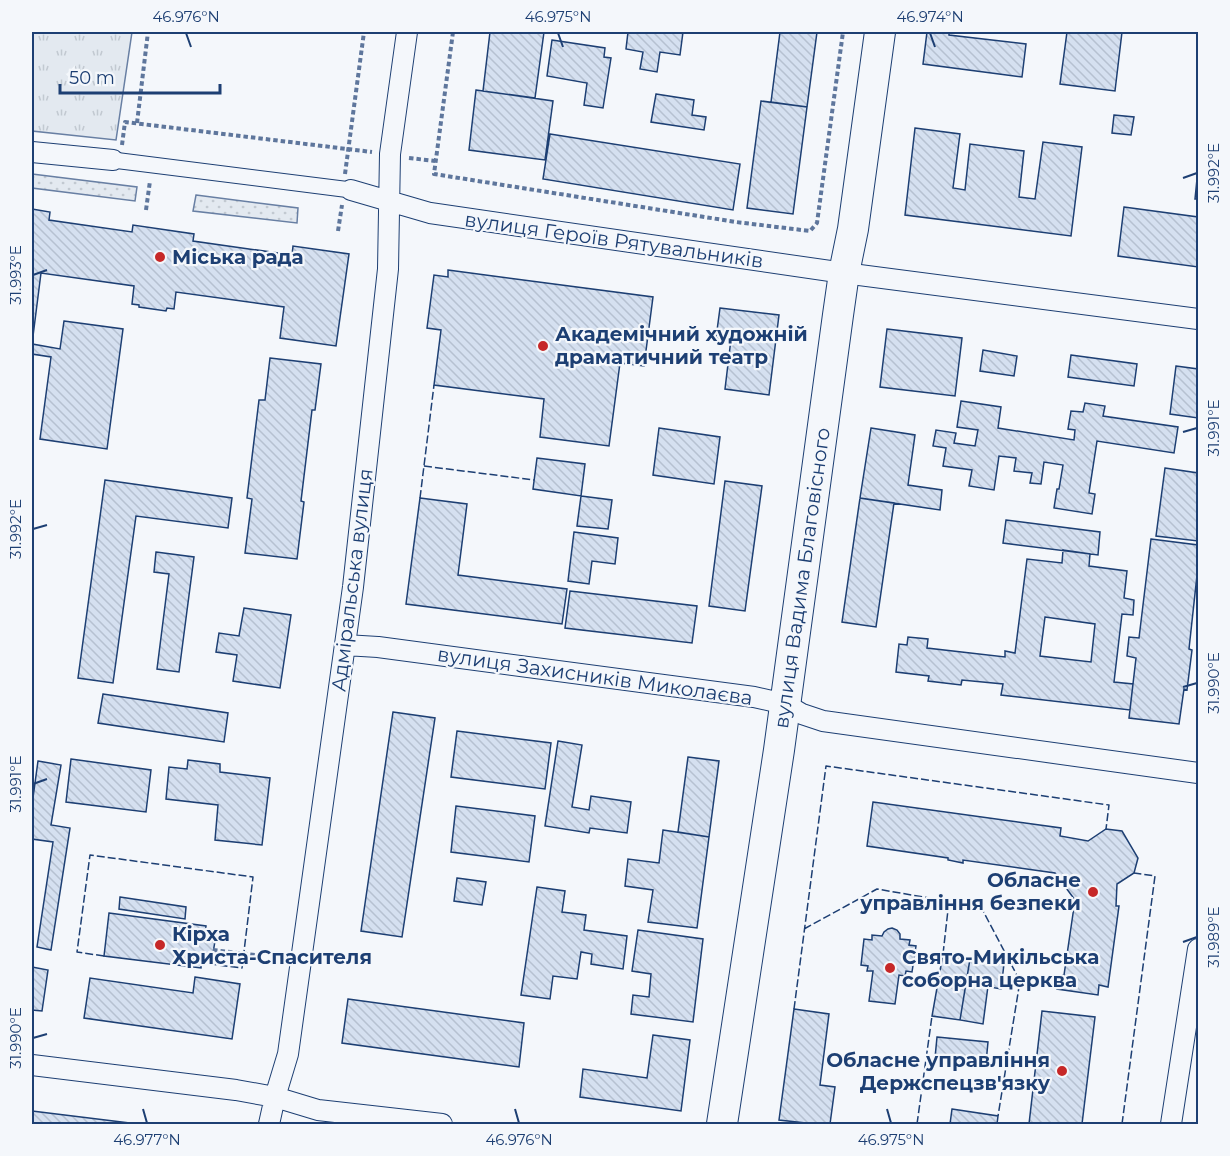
<svg xmlns="http://www.w3.org/2000/svg" width="1230" height="1156" font-family="Montserrat,sans-serif">
	<style>
		.grass { fill: url(#grass-dots); stroke: #687fa3; stroke-width: 1.5 }
		.park { fill: url(#park-tufts); stroke: #687fa3; stroke-width: 1.5 }
		.building { fill: url(#building-back-hatch); stroke: #1d3f73; stroke-width: 1.5; fill-rule: evenodd }
		.lines { fill: none; stroke-linecap: round; stroke-linejoin: round }
		.pedestrian-casing { stroke: #1d3f73; stroke-width: 17 }
		.minor-casing { stroke: #1d3f73; stroke-width: 22 }
		.primary-casing { stroke: #1d3f73; stroke-width: 32 }
		.path { stroke: #5e769c; stroke-width: 4; stroke-dasharray: 4.5 3; stroke-linecap: butt }
		.pedestrian { stroke: #f4f7fb; stroke-width: 15 }
		.minor { stroke: #f4f7fb; stroke-width: 20 }
		.primary { stroke: #f4f7fb; stroke-width: 30 }
		.fence { stroke: #1d3f73; stroke-width: 1.5; stroke-dasharray: 8 3; stroke-linecap: butt }
		.ticks { fill: none; stroke: #1d3f73; stroke-width: 2 }
		.poi-dot { fill: #c62828; stroke: #f4f7fb; stroke-width: 2 }
		.labels { text-anchor: middle; stroke-width: 4.5; stroke-linejoin: round; paint-order: stroke }
		.street-label { font-size: 20px; fill: #1d3f73; stroke: #f4f7fb }
		.poi-label { font-size: 20px; font-weight: bold; fill: #1d3f73; stroke: #f4f7fb; text-anchor: start }
		.neatline { fill: none; stroke: #1d3f73; stroke-width: 2 }
		.ticks-label { font-size: 15px; text-anchor: middle; fill: #1d3f73 }
	</style>
	<defs>
		<pattern id="grass-dots" width="8" height="8" patternUnits="userSpaceOnUse" patternTransform="scale(1.5)"><rect width="8" height="8" fill="#e3e9f0"/><path d="M2 2h.1M6 6h.1" fill="none" stroke="#c2c9d1" stroke-width="1.8" stroke-linecap="round"/></pattern>
		<pattern id="park-tufts" width="24" height="20" patternUnits="userSpaceOnUse" patternTransform="scale(1.5)"><rect width="24" height="20" fill="#e3e9f0"/><path d="M3 7l-1-3M5 7V3M7 7l1-3M15 17l-1-3M17 17v-4M19 17l1-3" fill="none" stroke="#c2c9d1"/></pattern>
		<pattern id="building-back-hatch" width="6" height="6" patternUnits="userSpaceOnUse" patternTransform="scale(1.5)"><rect width="6" height="6" fill="#d5e0f0"/><path d="M-1 5l2 2M0 0l6 6M5-1l2 2" fill="none" stroke="#b6c1d1"/></pattern>
	</defs>
	<rect width="100%" height="100%" fill="#f4f7fb"/>
	<path class="grass" d="M32 174 137 187 135 201 32 188Z
		M196 195 298 208 297 223 193 211Z"/>
	<path class="park" d="M32 32H132L116 140 32 131Z"/>
	<path class="building" d="M490 32H544L535 98 483 91Z
		M628 32H683L680 55 660 52 657 72 640 69 643 52 626 49Z
		M780 32H817L807 107 771 102Z
		M927 32H949V35L1026 44 1022 77 923 64Z
		M1067 32H1122L1115 91 1060 84Z
		M552 40 605 48 604 57 611 58 603 108 584 105 587 83 547 76Z
		M476 90 553 101 545 160 469 150Z
		M656 94 694 100 692 115 706 117 704 130 651 122Z
		M761 101 807 107 793 214 747 208Z
		M1114 115 1134 117 1131 135 1112 133Z
		M915 128 960 134 953 188 965 190 970 144 1024 151 1019 197 1035 199 1043 142 1082 147 1071 236 905 215Z
		M550 134 740 164 733 210 543 179Z
		M1198 169V199H1195Z
		M1124 207 1198 217V267L1118 256Z
		M32 209 50 212 49 220 132 232 133 225 194 234 193 241 292 255 293 246 349 254 336 346 280 338 284 307 176 292 174 309 167 308 166 311 139 307V305L132 304 134 286 41 273 32 344Z
		M448 270 653 297 644 366 620 363 609 446 540 437 544 399 434 385 441 330 427 328 434 275 448 277Z
		M720 308 779 315 769 395 725 389 731 339 716 338Z
		M64 321 123 329 107 449 40 439 51 357 32 354V344L60 349Z
		M887 329 962 338 955 396 880 387Z
		M983 350 1017 356 1014 376 980 371Z
		M1071 355 1137 364 1134 386 1068 377Z
		M270 358 321 364 315 410H312L301 501 304 502 297 559 245 553 252 499 247 498 259 400H265Z
		M1176 366 1198 369V418L1170 414Z
		M961 401 1001 407 998 428 1074 440 1075 430 1068 429 1071 411 1083 412 1085 403 1105 406 1103 416 1178 427 1174 453 1097 441 1089 493 1095 494 1092 514 1054 508 1057 489H1059L1063 465 1044 462 1041 484 1030 483 1032 473 1014 471 1016 458 999 456 994 490 969 486 972 470 943 466 946 448 933 446 936 430 956 433 954 443 975 446 978 430 957 427Z
		M659 428 720 437 714 484 653 475Z
		M871 428 915 435 908 485 942 490 940 510 860 498Z
		M537 458 585 464 581 496 533 489Z
		M1165 468 1198 473V541L1156 536Z
		M105 480 232 498 228 528 136 516 113 683 78 678Z
		M725 481 762 486 745 611 709 606Z
		M581 496 612 500 608 529 577 526Z
		M420 498 467 504 458 575 567 589 562 624 406 604Z
		M860 498 894 503 876 627 842 622Z
		M1006 520 1100 532 1098 555 1003 543Z
		M574 532 618 538 615 564 592 561 589 584 568 581Z
		M1151 539 1198 545V566L1189 649 1192 650 1187 690 1184 689 1179 724 1129 718 1136 658 1127 656 1129 637 1139 638Z
		M1063 550 1090 554 1089 566 1127 571 1124 598 1134 600 1133 615 1122 614 1114 682 1133 684 1130 710 1001 695 1003 684 962 680 961 685 928 681 929 676 896 672 899 644 907 645 908 637 928 639 927 648 1005 657V651L1015 653 1027 559 1062 563ZM1045 617 1095 624 1091 662 1040 656Z
		M156 552 194 557 179 672 157 669 169 574 154 572Z
		M570 591 697 606 692 643 565 628Z
		M244 608 291 615 280 688 233 681 237 655 216 652 219 633 239 636Z
		M103 694 228 713 224 742 98 723Z
		M393 712 435 718 402 937 361 931Z
		M457 731 551 743 545 789 451 777Z
		M558 741 582 745 572 807 589 810 591 796 631 802 627 833 590 828 589 833 545 826Z
		M688 757 719 761 709 837 678 832Z
		M71 759 151 770 146 812 66 802Z
		M188 760 220 764V772L270 778 262 845 215 840 218 805 166 799 169 767 187 769Z
		M38 761 61 765 51 825 70 828 51 950 37 947 53 842 32 839V805Z
		M873 802 1061 828 1060 836 1088 841 1106 829 1122 831 1138 858 1134 873 1117 884 1116 906H1119L1108 987 1099 985 1098 995 1057 989 1059 975H1064L1075 900 1055 873 963 860V863L948 860V858L867 846Z
		M456 806 535 816 529 862 451 852Z
		M663 830 709 837 697 928 648 922 653 890 625 886 628 859 659 863Z
		M457 878 486 882 482 905 454 901Z
		M537 887 565 891 562 912 586 915 584 930 627 936 623 969 591 964 592 954 581 952 577 979 553 976 550 999 521 995Z
		M120 897 186 907 185 919 119 909Z
		M109 913 206 926 205 939 215 941 212 959 202 958 201 968 104 956Z
		M892 928 897 930 900 934V939L910 940 909 945 916 946 912 972 906 971 905 976 899 975 895 1004 869 1001 873 971H867L868 966 861 965 864 939 872 940V935L882 936 884 932 888 929Z
		M638 930 703 939 693 1022 631 1014 633 995 649 997 651 974 632 971Z
		M943 954 970 959 960 1020 932 1016Z
		M970 959 1004 964 1001 989 966 983Z
		M32 967 48 970 42 1011 32 1010Z
		M195 977 240 984 232 1039 84 1018 90 978 193 993Z
		M966 983 988 986 983 1024 960 1020Z
		M348 999 524 1023 519 1067 342 1043Z
		M794 1009 829 1014 820 1085 835 1087 830 1124H815L779 1120Z
		M1042 1011 1095 1017 1082 1124H1029Z
		M653 1035 690 1040 681 1111 580 1097 583 1069 647 1078Z
		M937 1037 988 1042 986 1063 935 1058Z
		M952 1109 998 1116 997 1124H950Z
		M32 1111 138 1124H32Z"/>
	<g class="lines">
		<g class="pedestrian-casing">
			<path id="pedestrian" d="M113 160 351 190"/>
		</g>
		<g class="minor-casing">
			<path id="minor" d="M32 152 113 160
				M351 190 430 213 844 273 1198 319
				M345 645 378 647 754 697 785 704 802 714 823 721 1198 773
				M32 1065 236 1090 275 1097 318 1110 442 1124
				M269 1124 275 1097 288 1054 353 587 388 269 390 154 407 32
				M1171 1124 1198 949"/>
		</g>
		<g class="primary-casing">
			<path id="primary" d="M722 1124 779 750 838 315 844 273 853 229 880 32"/>
		</g>
		<path class="path" d="M453 32 434 174 736 222 810 231 817 223 843 32
			M137 123 148 32
			M122 145 125 122 372 152
			M409 158 435 161
			M345 174 364 32
			M146 210 150 181
			M338 231 342 205
			M213 950 263 956"/>
		<use href="#pedestrian" class="pedestrian"/>
		<use href="#minor" class="minor"/>
		<use href="#primary" class="primary"/>
		<path class="fence" d="M424 466 534 480
			M420 498 434 385
			M804 929 877 889 981 907 1020 981 998 1116
			M943 954 949 901
			M104 956 77 952 90 855 253 877 242 968 202 963
			M794 1009 826 766 1109 805 1106 829
			M917 1124 932 1016
			M1122 1124 1155 876 1134 873"/>
	</g>
	<path class="ticks" d="M186 33 191 47M558 33 563 47M930 33 935 47M1183 178 1197 173M33 275 47 270M1183 432 1197 428M33 529 47 525M1183 687 1197 683M33 784 47 779M1183 942 1197 937M33 1038 47 1034M143 1109 147 1123M515 1109 519 1123M887 1109 891 1123"/>
	<g class="poi-dot">
		<circle cx="160" cy="257" r="6"/>
		<circle cx="543" cy="346" r="6"/>
		<circle cx="1093" cy="892" r="6"/>
		<circle cx="160" cy="945" r="6"/>
		<circle cx="890" cy="968" r="6"/>
		<circle cx="1062" cy="1071" r="6"/>
	</g>
	<g class="labels">
		<g class="street-label">
			<text transform="translate(614 240) rotate(8)" y="7">вулиця Героїв Рятувальників</text>
			<text transform="translate(802 578) rotate(-82)" y="7">вулиця Вадима Благовісного</text>
			<text transform="translate(352 580) rotate(-83)" y="7">Адміральська вулиця</text>
			<text transform="translate(595 676) rotate(8)" y="7">вулиця Захисників Миколаєва</text>
		</g>
		<g class="poi-label">
			<text x="172" y="264">Міська рада</text>
			<text x="555" y="341">Академічний художній<tspan x="555" dy="23">драматичний театр</tspan></text>
			<text x="1081" y="887" text-anchor="end">Обласне<tspan x="1081" dy="23">управління безпеки</tspan></text>
			<text x="172" y="941">Кірха<tspan x="172" dy="23">Христа-Спасителя</tspan></text>
			<text x="902" y="964">Свято-Микільська<tspan x="902" dy="23">соборна церква</tspan></text>
			<text x="1050" y="1067" text-anchor="end">Обласне управління<tspan x="1050" dy="23">Держспецзв'язку</tspan></text>
		</g>
	</g>
	<rect width="1230" height="1156" fill="none" stroke="#f4f7fb" stroke-width="66"/>
	<path d="M60 84v9h160v-9" fill="none" stroke="#1d3f73" stroke-width="3"/>
	<text x="69" y="84" font-size="18" fill="#1d3f73" stroke="#f4f7fb" stroke-width="4.5" paint-order="stroke">50 m</text>
	<rect x="33" y="33" width="1164" height="1090" class="neatline"/>
	<g class="ticks-label">
		<text x="186" y="22">46.976°N</text>
		<text x="558" y="22">46.975°N</text>
		<text x="930" y="22">46.974°N</text>
		<text transform="translate(1214 173) rotate(-90)" y="5">31.992°E</text>
		<text transform="translate(16 275) rotate(-90)" y="5">31.993°E</text>
		<text transform="translate(1214 428) rotate(-90)" y="5">31.991°E</text>
		<text transform="translate(16 529) rotate(-90)" y="5">31.992°E</text>
		<text transform="translate(1214 683) rotate(-90)" y="5">31.990°E</text>
		<text transform="translate(16 784) rotate(-90)" y="5">31.991°E</text>
		<text transform="translate(1214 937) rotate(-90)" y="5">31.989°E</text>
		<text transform="translate(16 1038) rotate(-90)" y="5">31.990°E</text>
		<text x="147" y="1145">46.977°N</text>
		<text x="519" y="1145">46.976°N</text>
		<text x="891" y="1145">46.975°N</text>
	</g>
</svg>
